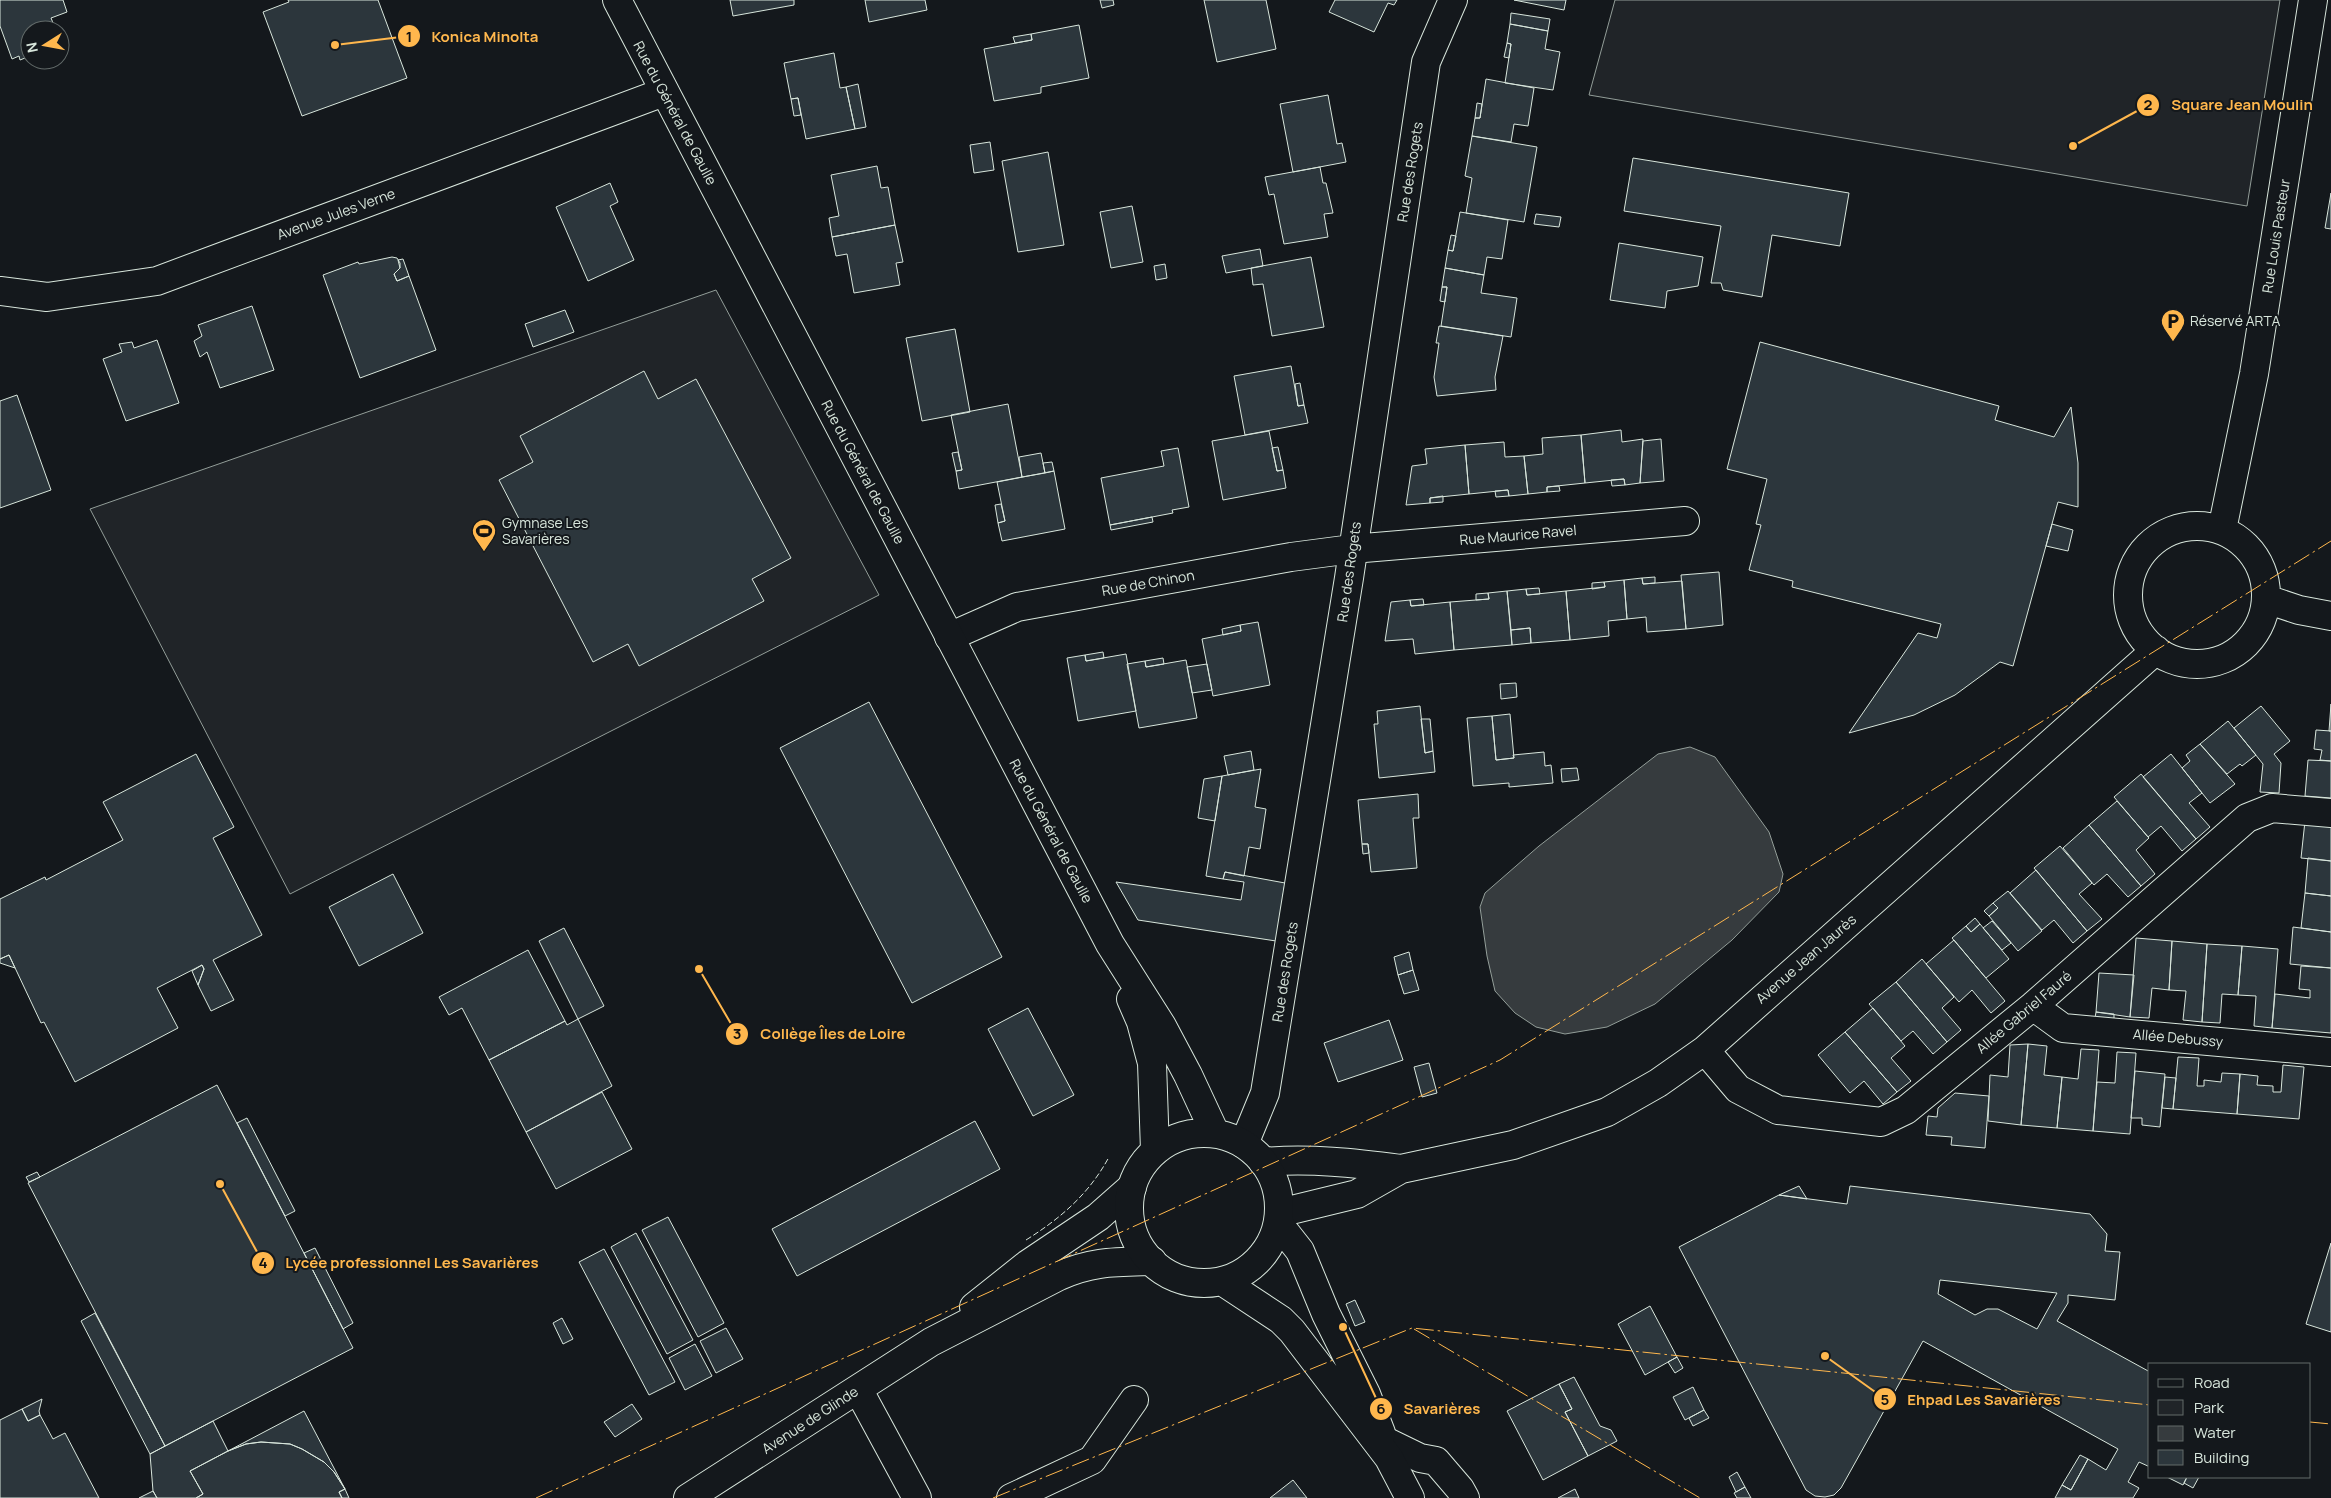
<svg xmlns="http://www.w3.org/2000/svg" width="2331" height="1498" font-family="Manrope,sans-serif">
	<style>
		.green { fill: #202428; stroke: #939e99 }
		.water { fill: #363b3e; stroke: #939e99 }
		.building { fill: #2c363c; stroke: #d8e6dc; fill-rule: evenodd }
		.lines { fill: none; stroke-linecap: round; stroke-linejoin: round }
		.street-casing { stroke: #d8e6dc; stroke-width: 30 }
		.secondary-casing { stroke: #d8e6dc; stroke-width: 30 }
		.street { stroke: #14181c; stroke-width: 28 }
		.secondary { stroke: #14181c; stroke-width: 28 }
		.fence { stroke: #d8e6dc; stroke-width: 1; stroke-dasharray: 6 2.5; stroke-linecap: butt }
		.power { stroke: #ffb74d; stroke-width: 1; stroke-dasharray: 18 4 2.5 4; stroke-linecap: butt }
		.labels { text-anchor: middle; stroke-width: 4; stroke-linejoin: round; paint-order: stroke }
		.street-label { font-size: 14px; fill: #d8e6dc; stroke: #14181c }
		.poi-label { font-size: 14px; fill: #d8e6dc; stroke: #14181c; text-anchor: start }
		.leader { fill: none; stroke: #ffb74d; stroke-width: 2 }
		.callout-dot { fill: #ffb74d; stroke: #14181c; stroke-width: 2 }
		.mark-label { font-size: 15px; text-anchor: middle; font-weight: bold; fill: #111 }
		.callout-label { font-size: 15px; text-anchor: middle; font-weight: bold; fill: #ffb74d; stroke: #14181c; stroke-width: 4; stroke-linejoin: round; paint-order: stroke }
	</style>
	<rect width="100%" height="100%" fill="#14181c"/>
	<path class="green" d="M1615 0H2280L2247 206 1589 95Z
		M716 290 879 595 290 894 90 509Z"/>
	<path class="water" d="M1690 747 1715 757 1769 832 1783 874 1779 892 1732 940 1655 1004 1607 1027 1565 1034 1536 1027 1515 1013 1495 991 1487 956 1480 907 1485 893 1539 846 1658 754Z"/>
	<path class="building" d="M0 0H63L67 12 51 18 56 30H30V56L20 60 19 56 12 59 0 26Z
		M288 0H378L407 78 302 116 263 12 289 2Z
		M730 0H794V5L733 16Z
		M865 0H925L927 10 869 22Z
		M1100 0H1113L1114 5 1102 8Z
		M1204 0H1266L1276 49 1217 62Z
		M1335 0H1397L1394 5 1388 3 1374 32 1329 12Z
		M1514 0H1566L1564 10Z
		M1511 13 1550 19 1548 31 1510 24Z
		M1510 24 1548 31 1545 49 1560 52 1553 90 1505 83 1511 44 1507 43Z
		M1079 25 1089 78 1041 87V93L994 101 984 49 1032 40 1031 34Z
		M1031 34 1032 40 1015 43 1013 37Z
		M1507 43 1511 44 1509 58 1504 57Z
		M834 53 840 88 846 87 855 129 806 139 798 98 791 99 784 63Z
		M1486 79 1534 88 1528 126 1514 124 1511 142 1472 136 1475 118H1480Z
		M858 84 866 127 855 129 846 87Z
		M1328 95 1337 144 1342 143 1346 162 1293 172 1280 104Z
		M798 98 801 115 794 116 791 99Z
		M1477 103 1482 104 1480 118H1475Z
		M1472 136 1537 147 1524 222 1466 213 1472 178 1465 176Z
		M990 142 994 170 974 173 970 145Z
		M1048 152 1064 245 1018 252 1002 161Z
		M1633 158 1849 193 1840 246 1772 235 1762 297 1723 290 1721 283H1711L1721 226 1624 211Z
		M877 166 881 188 888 187 895 225 832 237 829 218 839 216 831 175Z
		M1320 167 1323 183H1326L1333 213 1324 214 1328 237 1284 244 1274 194 1269 195 1265 177Z
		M610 183 618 202 610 206 634 260 588 281 556 207Z
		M2331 193V229L2325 228Z
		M1132 206 1143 262 1111 268 1100 212Z
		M1460 212 1508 220 1502 259 1487 257 1484 275 1445 268 1448 250 1453 251Z
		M1536 214 1561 217 1559 227 1534 224Z
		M895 225 903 262 896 263 900 285 854 293 847 254 836 256 832 237Z
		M1451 235 1456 236 1453 251 1448 250Z
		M1619 243 1703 257 1698 286 1667 291 1665 308 1610 300Z
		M1260 249 1263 266 1226 273 1222 256Z
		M392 257 397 258 400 263V268L394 274 397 281 409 276 436 350 360 378 323 275 358 262 359 264Z
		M1311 257 1324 327 1272 336 1263 284 1253 285 1251 268Z
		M403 259 409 276 397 281 394 274 400 268 398 260Z
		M1165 264 1167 278 1156 280 1154 266Z
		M1445 268 1484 275 1481 293 1517 298 1511 337 1441 326 1447 287H1442Z
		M1442 287H1447L1445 302 1440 301Z
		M252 306 274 370 220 388 207 352 200 357 194 341 202 336 198 325Z
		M565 310 574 332 533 347 525 324Z
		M1439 326 1503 336 1495 377 1496 390 1437 396 1434 377 1439 343H1436Z
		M955 329 970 412 922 421 906 338Z
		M157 340 179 403 126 421 103 359 122 352 119 344 132 342 134 348Z
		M1760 342 1999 406 1995 420 2054 437 2071 407 2078 463V507L2058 502 2013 666 2000 662 1955 695 1914 715 1849 733 1918 633 1937 638 1941 624 1792 587 1793 581 1749 570 1761 525 1756 524 1767 479 1727 469Z
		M1291 366 1298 406 1304 405 1308 423 1245 435 1234 376Z
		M644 371 658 399 696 379 791 558 752 579 764 601 639 666 628 644 593 662 499 480 533 462 520 436Z
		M1300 383 1304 405 1298 406 1295 384Z
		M17 395 51 490 0 508V401Z
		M1008 404 1022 477 959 489 956 471 962 470 951 415Z
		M1621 430 1622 442 1643 439 1640 483 1625 485 1624 479 1585 483 1581 435Z
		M1269 431 1277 471 1283 470 1286 488 1223 500 1212 441Z
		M1581 435 1585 483 1547 487V492L1528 494 1524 456 1543 454 1542 438Z
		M1661 439 1664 481 1640 483 1643 441Z
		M1504 442 1505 457 1524 456 1528 494 1509 496 1508 490 1469 494 1465 445Z
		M1465 445 1469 494 1430 498V503L1406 505 1412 466 1427 464 1425 449Z
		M1278 447 1283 470 1277 471 1272 448Z
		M1178 448 1189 507 1172 510 1173 513 1110 525 1101 478 1164 466 1161 451Z
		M958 452 962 470 956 471 952 453Z
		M1041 453 1045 473 1022 477 1019 457Z
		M1052 462 1054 471 1045 473 1043 463Z
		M1054 471 1065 529 1002 541 998 523 1005 521 997 482Z
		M1624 479 1625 485 1612 486 1611 480Z
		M1559 486 1560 491 1547 492V487Z
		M1508 490 1509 496 1496 497 1495 491Z
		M1443 496V502L1430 503V498Z
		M1001 504 1005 521 998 523 995 505Z
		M1152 517 1153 522 1111 530 1110 525Z
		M2052 524 2073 530 2068 551 2046 546Z
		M1719 572 1723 625 1686 629 1681 575Z
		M1655 577V583L1643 584 1642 578Z
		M1642 578 1643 584 1682 581 1686 629 1647 632 1646 617 1627 619 1624 580Z
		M1624 580 1627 619 1608 621 1609 636 1570 640 1566 591 1605 587 1604 582Z
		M1604 582 1605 587 1592 589V583Z
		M1539 588 1540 594 1527 595 1526 589Z
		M1526 589 1527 595 1566 591 1570 640 1531 643 1530 628 1511 630 1507 591Z
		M1507 591 1512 645 1454 650 1450 602 1489 599 1488 593Z
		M1488 593 1489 599 1476 600V594Z
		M1423 599 1424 605 1411 606 1410 600Z
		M1410 600 1411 606 1450 602 1454 650 1415 654 1413 639 1385 641 1391 602Z
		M1258 622 1270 685 1213 696 1202 639 1241 631 1240 625Z
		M1240 625 1241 631 1223 635 1222 629Z
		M1530 628 1531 643 1512 645 1511 630Z
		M1103 652 1104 658 1086 661 1085 655Z
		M1126 654 1136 711 1078 721 1067 658 1085 655 1086 661Z
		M1163 658 1164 664 1146 667 1145 661Z
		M1186 660 1197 718 1139 728 1127 664 1145 661 1146 667Z
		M1207 664 1212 690 1192 693 1187 667Z
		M1516 683 1517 697 1501 699 1500 684Z
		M869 702 1002 957 912 1003 780 748Z
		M2331 704V731H2329Z
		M1420 706 1425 753 1433 751 1435 772 1379 778 1374 724H1378L1377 711Z
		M2261 706 2290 741 2274 754 2281 763 2279 793 2260 792 2263 764 2234 728Z
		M1510 714 1514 758 1496 760 1492 716Z
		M1492 716 1496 760 1514 758 1513 755 1544 752 1545 766 1551 765 1553 783 1509 787V783L1473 786 1467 718Z
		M1421 719H1430L1433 751 1425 753Z
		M2228 721 2256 755 2242 766 2240 764 2227 774 2200 744Z
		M2316 730 2331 731V761L2320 760 2322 750 2314 749Z
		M2200 744 2235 784 2210 803 2182 768 2190 761 2186 755Z
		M1251 751 1254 770 1228 775 1224 756Z
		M196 754 234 827 213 838 262 935 213 960 234 1000 211 1011 198 985 204 969 202 965 157 988 178 1028 75 1082 44 1022 41 1023 9 955 0 959V899L45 877 46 880 123 840 103 802Z
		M2171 754 2202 793 2189 803 2210 827 2196 839 2143 777Z
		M2308 760 2331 761V798L2305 796Z
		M1577 768 1579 780 1562 782 1561 769Z
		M1261 769 1255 807 1266 809 1260 849 1249 847 1244 876 1225 872 1223 879 1206 876 1222 776Z
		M2141 774 2196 839 2182 851 2161 826 2148 837 2114 797Z
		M1222 776 1215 821 1198 818 1204 779Z
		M1418 794 1419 818H1413L1417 868 1371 872 1368 844H1362L1358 800Z
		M2117 801 2149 838 2136 850 2155 874 2141 886 2089 825Z
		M2305 821 2331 824V861L2301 858Z
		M2089 825 2141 886 2128 897 2107 874 2094 885 2063 848Z
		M1362 844H1368L1369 853 1363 854Z
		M2060 846 2092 883 2079 894 2102 919 2087 931 2034 868Z
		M2308 858 2331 861V896L2305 893Z
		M2036 870 2087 931 2073 943 2054 920 2042 930 2010 893Z
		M1225 872 1285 883 1276 941 1138 920 1116 882 1241 900 1244 882 1223 879Z
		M393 874 423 933 359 966 329 907Z
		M2008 891 2042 931 2018 951 1989 916 1998 908 1993 903Z
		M2305 893 2331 896V932L2301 928Z
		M1993 903 1998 908 1989 916 1984 911Z
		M1975 918 1980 924 1971 932 1966 926Z
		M1992 921 2011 943 2002 950 1983 928Z
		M1980 924 2009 959 1986 978 1952 938 1966 926 1971 932Z
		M2293 927 2331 932V968L2290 964Z
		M564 928 604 1006 578 1019 539 941Z
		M2136 938 2172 941 2169 990 2152 988 2149 1018 2130 1017Z
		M1954 940 2005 1001 1991 1013 1972 990 1959 1002 1926 964Z
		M2172 941 2207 944 2202 1022 2183 1020 2186 991 2169 990Z
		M2207 944 2242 946 2238 995 2222 994 2220 1023 2202 1022Z
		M2242 946 2278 949 2272 1028 2254 1026 2256 996 2238 995Z
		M528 950 565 1021 489 1060 462 1008 449 1015 439 997Z
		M1409 952 1413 970 1398 975 1394 957Z
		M9 955 15 968 0 963V959Z
		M1922 959 1954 997 1942 1008 1961 1030 1947 1042 1896 982Z
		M202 965 204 969 198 985 192 971Z
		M2301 966 2331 968V1033L2272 1028 2275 994 2310 998V990L2299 989Z
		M1413 970 1419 990 1404 994 1398 975Z
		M2099 973 2134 975 2130 1017 2096 1012Z
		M1896 982 1947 1042 1933 1054 1913 1031 1901 1041 1869 1004Z
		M1028 1008 1074 1095 1033 1116 988 1029Z
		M1873 1008 1905 1046 1891 1058 1911 1081 1897 1092 1845 1032Z
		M2096 1012 2114 1014V1019L2095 1018Z
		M578 1019 612 1086 526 1132 489 1060 565 1021 567 1025Z
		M1389 1020 1403 1060 1338 1082 1324 1043Z
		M1845 1032 1897 1092 1883 1104 1864 1081 1850 1093 1818 1055Z
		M2028 1044 2021 1125 1988 1121 1990 1075 2008 1077 2010 1045Z
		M2028 1044 2047 1046 2044 1075 2062 1077 2057 1128 2021 1125Z
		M2081 1049 2099 1050 2093 1131 2057 1128 2062 1077 2078 1079Z
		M2117 1052 2136 1053 2130 1134 2093 1131 2097 1082 2115 1083Z
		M2178 1057 2199 1058 2197 1086H2204V1080L2221 1082 2222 1073 2240 1074 2237 1114 2173 1109Z
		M1429 1063 1437 1093 1422 1097 1414 1067Z
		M2283 1065 2304 1067 2299 1119 2237 1114 2240 1074 2258 1076 2257 1085 2273 1086V1092H2281Z
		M2135 1071 2165 1074 2160 1127 2142 1125V1118H2131Z
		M2165 1077 2176 1078 2173 1109 2162 1108Z
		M217 1085 353 1348 165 1446 28 1183Z
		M602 1092 632 1149 556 1189 526 1132Z
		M1955 1093 1989 1096 1985 1148 1951 1145 1952 1137 1926 1135 1928 1116 1937 1117 1938 1108Z
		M247 1118 295 1211 285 1216 237 1123Z
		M975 1121 1000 1169 797 1276 772 1229Z
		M37 1172 40 1177 29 1182 26 1177Z
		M1799 1186 1807 1199 1779 1195Z
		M1850 1186 2090 1214 2107 1234 2105 1251 2120 1252 2115 1300 2068 1295V1303L2057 1321 2150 1372V1467L2139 1462 2128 1482 2139 1488 2133 1498H2055L2062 1485 2071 1490 2088 1459 2106 1470 2118 1449 1923 1341 1841 1488 1834 1495 1825 1497 1815 1496 1806 1490 1679 1247 1779 1195 1847 1204ZM1940 1280 2057 1293 2037 1329 1998 1309H1987L1975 1315 1938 1294Z
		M668 1217 724 1323 698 1337 642 1230Z
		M636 1233 693 1340 667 1354 611 1247Z
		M2331 1243V1332L2306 1324Z
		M315 1248 353 1323 343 1329 304 1253Z
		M604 1249 675 1382 649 1395 579 1262Z
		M1355 1300 1365 1322 1355 1326 1346 1304Z
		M1650 1306 1677 1357 1645 1375 1618 1324Z
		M95 1313 165 1446 150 1454 81 1321Z
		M562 1318 573 1339 563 1344 553 1323Z
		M726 1328 743 1359 716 1373 700 1341Z
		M695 1344 712 1376 685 1390 669 1358Z
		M1677 1357 1683 1368 1675 1373 1668 1362Z
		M1574 1377 1600 1426 1611 1430 1617 1441 1588 1456 1565 1412 1572 1409 1559 1384Z
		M1559 1384 1572 1409 1565 1412 1588 1456 1543 1480 1507 1411Z
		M1693 1387 1704 1410 1685 1420 1673 1397Z
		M42 1399 39 1411 40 1415 28 1421 22 1409Z
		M632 1404 642 1419 615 1437 604 1422Z
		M22 1409 28 1421 40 1415 53 1439 65 1433 99 1498H0V1420Z
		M1704 1410 1709 1418 1693 1426 1689 1418Z
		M304 1411 345 1489 334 1472 324 1462 302 1449 290 1444 261 1442 246 1444 228 1451Z
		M213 1421 228 1451 190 1471 203 1494 196 1498H157L153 1491 150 1454Z
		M261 1442 290 1444 302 1449 324 1462 334 1472 345 1489 339 1492 342 1498H196L203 1494 190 1471 228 1451 246 1444Z
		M2080 1455 2088 1459 2071 1490 2062 1485Z
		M1737 1472 1745 1487 1736 1492 1729 1477Z
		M2167 1477H2187L2183 1485Z
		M2187 1477H2199L2193 1488 2184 1483Z
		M1293 1480 1307 1498H1270Z
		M1745 1487 1751 1498H1737L1734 1493Z
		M345 1489 349 1498H342L339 1492Z
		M1575 1489 1579 1498H1558Z
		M153 1491 157 1498H139Z"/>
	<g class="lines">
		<g class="street-casing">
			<path id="street" d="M0 291 47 297 157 281 664 92
				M2128 595a69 69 0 1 1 138 0a69 69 0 1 1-138 0Z
				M2222 530 2254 374 2313 0
				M2266 599 2299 610 2331 616
				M949 637 1017 607 1291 557 1352 549 1685 521
				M2033 1006 2063 1028 2331 1052
				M1705 1050 1738 1089 1778 1110 1881 1122 1906 1110 2033 1006 2247 818 2272 808 2331 813
				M1244 1144 1265 1093 1349 578 1426 62 1453 0
				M1263 1162C1310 1158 1355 1163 1401 1169
				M1279 1213 1357 1194 1401 1169 1513 1145 1607 1112 1658 1083 1705 1050 2156 650
				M974 1307 1028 1264 1098 1217 1132 1187
				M858 1389 917 1498
				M1383 1440 1420 1458 1436 1461 1460 1489 1465 1498
				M688 1498 931 1342 1059 1276C1092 1261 1116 1262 1152 1261
				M1011 1498 1092 1460 1134 1400"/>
		</g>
		<g class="secondary-casing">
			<path id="secondary" d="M617 0 1110 944 1162 1026 1188 1075 1215 1133
				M1131 999 1141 1022 1152 1063 1155 1151
				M1129 1208a75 75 0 1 1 150 0a75 75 0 1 1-150 0Z
				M1278 1223 1300 1251 1326 1314 1366 1394 1381 1433
				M1222 1281 1281 1320 1292 1331 1389 1458 1410 1498"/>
		</g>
		<use href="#street" class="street"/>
		<use href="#secondary" class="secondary"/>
		<path class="fence" d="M1026 1240C1061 1218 1089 1194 1109 1157"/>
		<path class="power" d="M1414 1329 1700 1498
			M2310 1422 2331 1424
			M536 1498 1500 1060 2331 541
			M993 1498 1412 1328 2150 1405"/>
	</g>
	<defs>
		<g id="parking-pin" transform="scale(1.25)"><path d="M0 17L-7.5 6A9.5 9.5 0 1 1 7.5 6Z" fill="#ffb74d" stroke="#14181c"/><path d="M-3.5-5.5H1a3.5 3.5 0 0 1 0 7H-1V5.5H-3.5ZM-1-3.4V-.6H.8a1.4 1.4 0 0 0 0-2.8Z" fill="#111"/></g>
		<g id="stadium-pin" transform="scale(1.25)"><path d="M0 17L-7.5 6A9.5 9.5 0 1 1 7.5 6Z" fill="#ffb74d" stroke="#14181c"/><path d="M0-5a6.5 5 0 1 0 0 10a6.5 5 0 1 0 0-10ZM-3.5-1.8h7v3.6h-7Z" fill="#111"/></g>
	</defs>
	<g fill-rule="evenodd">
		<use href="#parking-pin" x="2173" y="321"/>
		<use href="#stadium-pin" x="484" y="531"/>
	</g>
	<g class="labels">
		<g class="street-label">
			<text transform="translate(675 113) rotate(62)" y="5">Rue du Général de Gaulle</text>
			<text transform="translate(1410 172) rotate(-81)" y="5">Rue des Rogets</text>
			<text transform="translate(336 214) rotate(-20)" y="5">Avenue Jules Verne</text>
			<text transform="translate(2276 236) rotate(-81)" y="5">Rue Louis Pasteur</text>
			<text transform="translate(863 472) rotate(62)" y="5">Rue du Général de Gaulle</text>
			<text transform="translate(1518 535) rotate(-5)" y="5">Rue Maurice Ravel</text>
			<text transform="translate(1349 572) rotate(-82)" y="5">Rue des Rogets</text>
			<text transform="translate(1148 583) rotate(-10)" y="5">Rue de Chinon</text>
			<text transform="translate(1051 831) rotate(62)" y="5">Rue du Général de Gaulle</text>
			<text transform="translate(1806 959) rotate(-41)" y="5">Avenue Jean Jaurès</text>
			<text transform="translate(1285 972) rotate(-81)" y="5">Rue des Rogets</text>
			<text transform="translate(2024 1012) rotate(-40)" y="5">Allée Gabriel Fauré</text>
			<text transform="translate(2178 1038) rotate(5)" y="5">Allée Debussy</text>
			<text transform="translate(810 1420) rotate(-33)" y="5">Avenue de Glinde</text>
		</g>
		<g class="poi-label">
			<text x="2190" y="326">Réservé ARTA</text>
			<text x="502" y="528">Gymnase Les<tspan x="502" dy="16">Savarières</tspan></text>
		</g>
	</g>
	<path class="leader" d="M335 45L409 36M2073 146L2148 105M699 969L737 1034M220 1184L263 1263M1825 1356L1885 1399M1343 1327L1381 1409"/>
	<g class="callout-dot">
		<circle cx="335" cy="45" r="5"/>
		<circle cx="2073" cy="146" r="5"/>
		<circle cx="699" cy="969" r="5"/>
		<circle cx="220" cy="1184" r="5"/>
		<circle cx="1825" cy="1356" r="5"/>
		<circle cx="1343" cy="1327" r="5"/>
		<circle cx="409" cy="36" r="12"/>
		<circle cx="2148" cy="105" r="12"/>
		<circle cx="737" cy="1034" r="12"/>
		<circle cx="263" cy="1263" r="12"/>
		<circle cx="1885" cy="1399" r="12"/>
		<circle cx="1381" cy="1409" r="12"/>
	</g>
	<g class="mark-label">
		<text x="409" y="42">1</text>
		<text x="2148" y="110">2</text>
		<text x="737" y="1039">3</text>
		<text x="263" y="1268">4</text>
		<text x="1885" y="1405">5</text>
		<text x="1381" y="1414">6</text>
	</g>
	<g class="callout-label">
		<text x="485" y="42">Konica Minolta</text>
		<text x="2242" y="110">Square Jean Moulin</text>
		<text x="833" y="1039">Collège Îles de Loire</text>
		<text x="412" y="1268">Lycée professionnel Les Savarières</text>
		<text x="1984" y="1405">Ehpad Les Savarières</text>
		<text x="1442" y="1414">Savarières</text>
	</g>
	<rect x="2148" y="1363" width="162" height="115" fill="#14181c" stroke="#626a69"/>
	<rect x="2158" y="1379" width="25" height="8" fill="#14181c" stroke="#626a69"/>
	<text x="2194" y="1388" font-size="15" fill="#d8e6dc">Road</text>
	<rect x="2158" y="1400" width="25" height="15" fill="#202428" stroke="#626a69"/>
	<text x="2194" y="1413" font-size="15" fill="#d8e6dc">Park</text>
	<rect x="2158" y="1426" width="25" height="15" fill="#363b3e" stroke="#626a69"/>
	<text x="2194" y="1438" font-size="15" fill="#d8e6dc">Water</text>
	<rect x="2158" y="1450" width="25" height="15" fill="#2c363c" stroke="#626a69"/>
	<text x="2194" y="1463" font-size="15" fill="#d8e6dc">Building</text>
	<g transform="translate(45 45) rotate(259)"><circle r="24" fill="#14181c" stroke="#626a69"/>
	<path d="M0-4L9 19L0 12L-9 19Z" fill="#ffb74d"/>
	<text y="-8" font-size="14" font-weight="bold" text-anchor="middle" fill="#d8e6dc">N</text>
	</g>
</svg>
